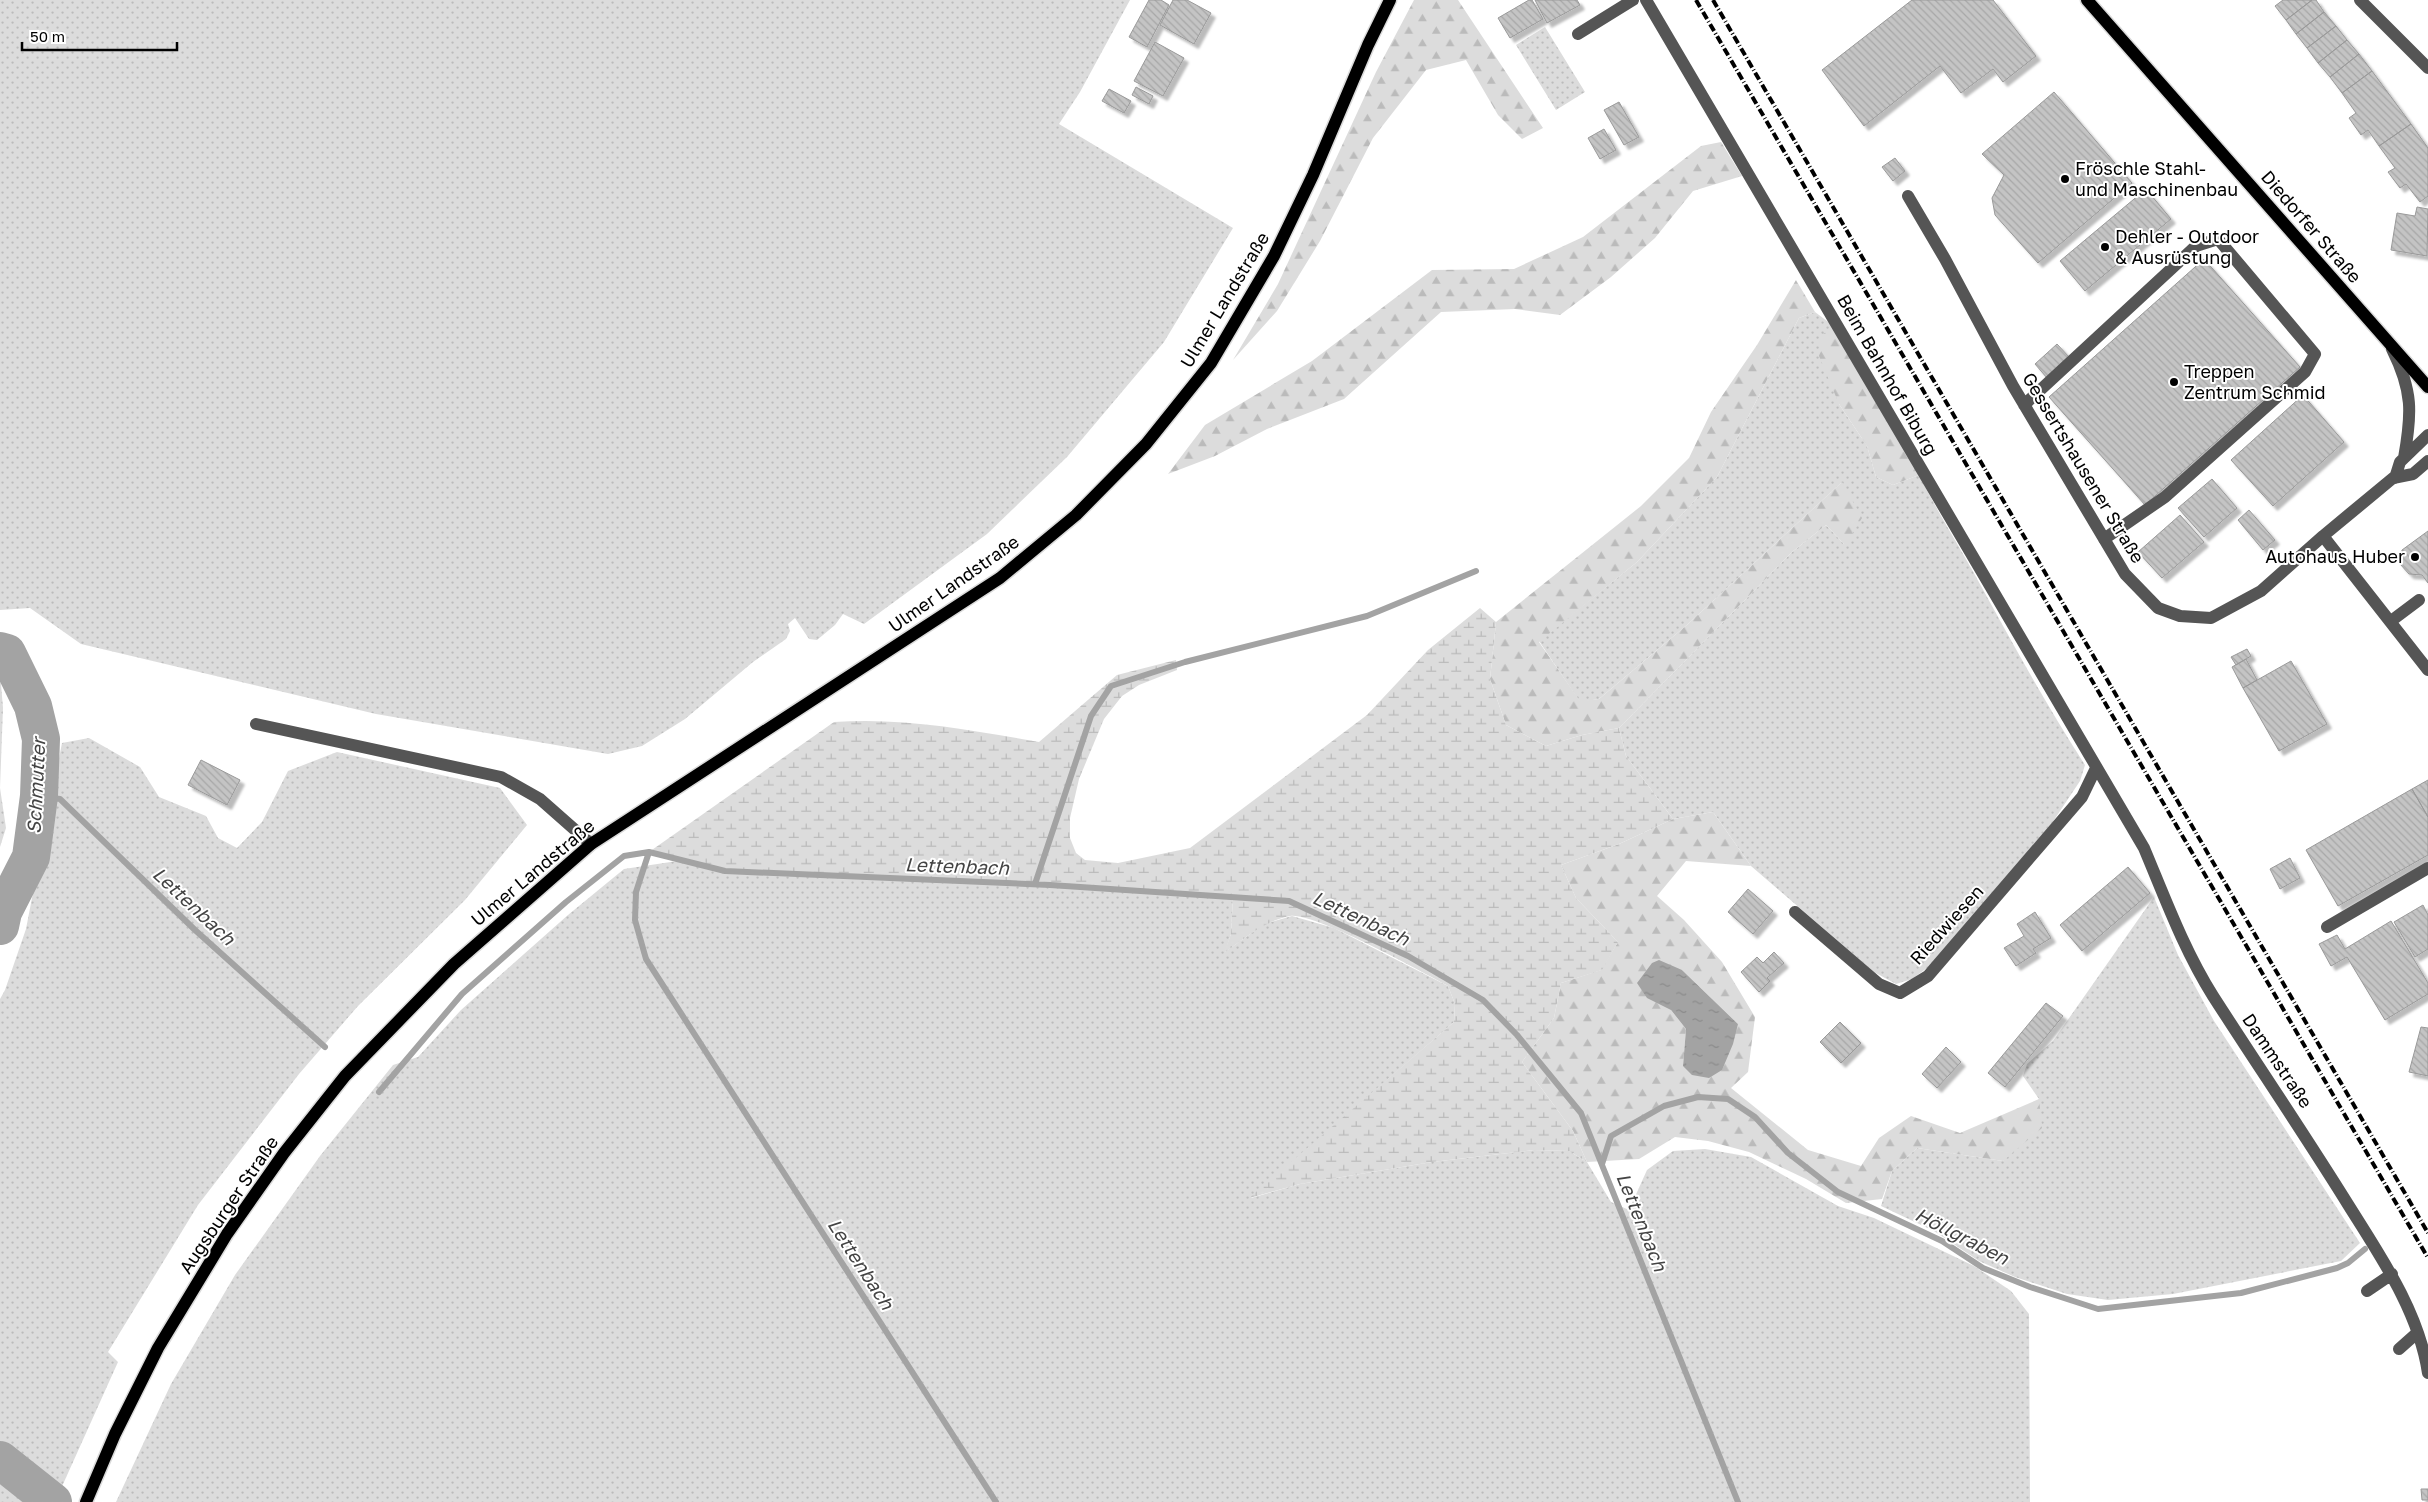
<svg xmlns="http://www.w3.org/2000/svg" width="2428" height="1502" font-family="'Golos Text',sans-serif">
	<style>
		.grass { fill: url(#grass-dots) }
		.forest { fill: url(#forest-firs); fill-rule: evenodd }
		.wetland { fill: url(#wetland-marsh) }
		.water { fill: url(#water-ripples) }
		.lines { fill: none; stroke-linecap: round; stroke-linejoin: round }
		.stream { stroke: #a3a3a3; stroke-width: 6 }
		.river { stroke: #a3a3a3; stroke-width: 38 }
		.building { fill: url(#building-back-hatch); stroke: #999; filter: url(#shadow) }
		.major-casing { stroke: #dbdbdb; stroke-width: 15 }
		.minor { stroke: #555; stroke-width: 12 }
		.major { stroke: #000; stroke-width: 12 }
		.rail { stroke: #000; stroke-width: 4; stroke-dasharray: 8 2.5 1 2.5; stroke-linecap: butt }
		.poi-dot { fill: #000; stroke: #fff; stroke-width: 2 }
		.labels { text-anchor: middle; stroke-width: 4; stroke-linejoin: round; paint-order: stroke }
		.poi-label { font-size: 18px; fill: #000; stroke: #fff; text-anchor: start }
		.street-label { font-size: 18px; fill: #000; stroke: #fff }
		.water-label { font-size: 19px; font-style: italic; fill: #444; stroke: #fff }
	</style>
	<defs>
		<pattern id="grass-dots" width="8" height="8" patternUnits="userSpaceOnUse" patternTransform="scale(1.25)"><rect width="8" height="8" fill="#dcdcdc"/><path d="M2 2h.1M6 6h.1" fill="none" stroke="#bbb" stroke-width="1.8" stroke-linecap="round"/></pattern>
		<pattern id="forest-firs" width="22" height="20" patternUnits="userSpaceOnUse" patternTransform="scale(1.25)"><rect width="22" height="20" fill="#dcdcdc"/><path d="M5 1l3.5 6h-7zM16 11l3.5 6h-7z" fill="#bbb"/></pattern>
		<pattern id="wetland-marsh" width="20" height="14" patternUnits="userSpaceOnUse" patternTransform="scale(1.25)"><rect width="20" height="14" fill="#dcdcdc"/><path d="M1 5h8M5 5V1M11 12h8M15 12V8" fill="none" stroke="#bbb"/></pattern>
		<pattern id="water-ripples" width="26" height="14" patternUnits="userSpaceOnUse" patternTransform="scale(1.25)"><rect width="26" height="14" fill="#a3a3a3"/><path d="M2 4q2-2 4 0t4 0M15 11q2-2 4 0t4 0" fill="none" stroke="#8b8b8b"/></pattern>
		<pattern id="building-back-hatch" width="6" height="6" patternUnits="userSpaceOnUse" patternTransform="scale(1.25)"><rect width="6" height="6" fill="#c4c4c4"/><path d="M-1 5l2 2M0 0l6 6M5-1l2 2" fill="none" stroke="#a7a7a7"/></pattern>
		<filter id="shadow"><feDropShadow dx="4.5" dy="4.5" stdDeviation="1" flood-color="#0004"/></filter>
	</defs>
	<rect width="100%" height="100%" fill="#fff"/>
	<path class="grass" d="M0 0H1130L1080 92 1059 124 1233 228 1164 342 1067 457 987 534 864 624 843 614 835 625 817 640 809 639 795 618 788 624 790 631 786 639 753 662 685 719 642 746 608 754 376 714 81 644 30 608 0 610Z
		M1545 27 1585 92 1556 110 1516 45Z
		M1815 312 1835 327 1839 404 1867 446 1876 477 1893 485 1919 475C1936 509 1956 541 1975 575 2010 639 2045 703 2085 765L2080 781 2050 826 1931 965 1912 979 1896 984 1874 972 1751 866 1713 812 1673 819 1626 756 1619 728 1792 552 1826 525 1844 544 1841 483 1688 624 1599 699 1580 702 1539 641 1637 562 1717 477 1799 318Z
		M0 672 3 708 0 788 6 828 0 847Z
		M89 738 140 767 159 797 206 816 218 838 237 848 262 822 288 771 337 752 500 788 527 825 465 900 358 1006 299 1074 198 1205 108 1352 118 1362 55 1502H0V999L5 990 26 929 62 743Z
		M684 860 920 879 1233 896 1231 934 1225 952 1264 924 1292 916 1334 928 1448 986 1455 1004 1454 1022 1251 1198 1300 1184 1432 1162 1534 1150 1569 1151 1587 1162 1611 1202 1629 1210 1647 1170 1673 1151 1705 1149 1751 1157 1838 1206 1874 1218 1974 1266 2011 1291 2029 1314 2030 1502H116L171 1384 235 1275 320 1156 393 1065 418 1057 461 1010 568 915 624 869Z
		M2154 897 2178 955 2214 1021 2360 1243 2341 1261 2173 1294 2108 1300 2067 1294 2015 1277 1979 1261 1934 1231 1881 1206 1892 1171 1917 1148 2003 1161 2039 1099 2023 1076 2027 1064 2053 1041Z"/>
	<path class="forest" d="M1414 0H1458L1543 128 1522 139 1498 115 1466 60 1426 70 1373 138 1320 241 1277 311 1233 360 1278 284 1376 72Z
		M1721 142 1742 176 1693 191 1655 238 1611 277 1560 315 1515 309 1441 312 1344 399 1267 429 1215 456 1168 474 1205 425 1312 361 1432 270 1514 269 1583 237 1701 146Z
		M1796 280 1815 312 1799 318 1717 477 1637 562 1539 642 1580 701 1599 699 1688 624 1842 482 1862 518 1845 545 1826 525 1792 552 1619 728 1582 735 1546 746 1506 725 1490 679 1496 622 1641 506 1689 458 1711 412 1757 345Z
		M1835 327 1919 475 1893 485 1876 477 1867 446 1839 404 1819 356 1821 335Z
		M1713 812 1751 866 1686 861 1657 896 1684 920 1722 962 1755 1017 1748 1072 1731 1088 1808 1150 1861 1166 1879 1138 1911 1116 1960 1133 2039 1099 2042 1128 2003 1161 1917 1148 1892 1171 1882 1199 1846 1203 1806 1179 1749 1152 1708 1141 1675 1137 1639 1159 1587 1162 1573 1131 1522 1062 1554 1018 1561 983 1601 970 1618 942 1576 898 1561 865 1619 844 1673 819ZM1682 970 1738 1024 1683 1066 1686 1029 1671 1010Z"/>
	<path class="wetland" d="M1480 608 1496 622 1490 679 1506 725 1546 746 1582 735 1619 728 1626 756 1673 819 1619 844 1561 865 1576 898 1618 942 1602 970 1561 983 1554 1018 1522 1062 1573 1131 1587 1162 1569 1151 1534 1150 1432 1162 1300 1184 1249 1198 1454 1022 1455 1004 1448 986C1422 972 1314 912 1290 916 1264 921 1245 938 1224 953L1231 934 1233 896 1050 885 725 871 649 852 834 722C904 717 970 730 1039 742L1117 675 1176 660 1177 670 1139 685 1122 696 1104 719 1079 779 1070 818V838L1076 853 1085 860 1118 863 1190 848 1367 715 1428 650Z"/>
	<path class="water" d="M1659 960 1682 970 1738 1024 1733 1044 1722 1070 1709 1078 1692 1075 1683 1066 1686 1029 1671 1010 1647 998 1637 983 1652 963Z"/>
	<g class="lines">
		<path class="stream" d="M39 796 60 799 195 930 325 1047
			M649 852 636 892 635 920 646 959 996 1502
			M1035 884 1091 716 1111 686 1185 662 1367 616 1476 571
			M379 1092 462 994 566 902 624 856 649 852 725 871 1050 885 1289 901 1408 956 1483 1000 1517 1035 1581 1113 1738 1502
			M1602 1164 1611 1136 1664 1106 1698 1097 1728 1099 1755 1117 1788 1153 1838 1192 1942 1241 1983 1268 2030 1287 2098 1309 2241 1293 2337 1268 2348 1263 2365 1249"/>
		<path class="river" d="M0 651 7 653 33 706 41 739 39 796 31 857 3 912 0 926
			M0 1460 53 1502"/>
	</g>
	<path class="building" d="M1149 0H1161L1169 5 1147 47 1129 37Z
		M1173 0H1187L1211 13 1194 44 1160 25Z
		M1529 0H1532L1543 19 1510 38 1498 18Z
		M1535 0H1577L1580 5 1547 23Z
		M1912 0H1993L2036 56 2003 82 1993 69 1961 93 1940 66 1864 126 1822 70Z
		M2283 0H2312L2286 20 2275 6Z
		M2312 0H2316L2324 12 2296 34 2286 20Z
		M2324 12 2336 26 2307 48 2296 34Z
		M2336 26 2347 40 2318 63 2307 48Z
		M2347 40 2359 54 2330 77 2318 63Z
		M1155 42 1184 58 1163 96 1134 81Z
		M2359 54 2372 71 2342 93 2330 77Z
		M2372 71 2411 124 2379 146 2368 130 2361 135 2349 118 2356 113 2342 93Z
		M1136 87 1153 96 1149 104 1132 95Z
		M1109 89 1131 101 1124 113 1102 101Z
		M2054 92 2132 183 2038 263 1995 215 1992 198 2004 175 1982 154Z
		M1619 102 1639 137 1624 145 1604 110Z
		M2411 124 2428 148V196L2420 202 2406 184 2400 188 2388 172 2395 168 2379 146Z
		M1604 129 1616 150 1600 159 1588 138Z
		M1895 158 1905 171 1893 181 1882 167Z
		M2146 189 2171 219 2085 291 2060 261Z
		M2417 207 2428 209 2427 256 2391 250 2397 213 2415 216Z
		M2204 259 2300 367 2145 505 2049 397Z
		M2057 344 2070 358 2047 378 2035 364Z
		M2303 395 2344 442 2273 506 2231 460Z
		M2212 479 2237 508 2204 537 2178 508Z
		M2249 510 2275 540 2263 550 2238 520Z
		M2180 515 2204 542 2162 578 2138 552Z
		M2428 531V583L2422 575 2409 574 2400 564 2402 550Z
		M2247 649 2251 656 2236 665 2231 657Z
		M2246 659 2257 680 2243 688 2232 667Z
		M2291 661 2327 724 2279 751 2243 688Z
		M201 760 240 780 227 805 188 785Z
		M2428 780V817L2412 789Z
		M2412 789 2428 817V855L2338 906 2306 850Z
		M2290 858 2300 878 2280 889 2270 869Z
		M2128 867 2150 893 2082 951 2060 925Z
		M1748 889 1773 911 1753 934 1728 912Z
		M2423 905 2428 915V949L2415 957 2394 922Z
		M2035 912 2051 938 2033 949 2036 953 2016 966 2004 948 2024 936 2017 924Z
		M2391 921 2428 983V994L2385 1020 2347 957 2331 966 2319 944 2337 935 2345 949Z
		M1774 952 1784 963 1767 978 1770 981 1759 992 1741 972 1757 957 1763 963Z
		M2046 1003 2063 1016 2005 1087 1988 1073Z
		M1840 1022 1861 1043 1841 1063 1820 1042Z
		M2421 1027 2428 1028V1076L2409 1072Z
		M1946 1047 1961 1062 1937 1088 1922 1074Z
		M2421 1489H2428V1500H2422Z"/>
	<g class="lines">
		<g class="major-casing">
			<path id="major" d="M2087 0 2428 387
				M86 1502 115 1434 158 1348 227 1234 284 1153 345 1076 454 964 591 844 1000 578 1076 515 1146 444 1211 363 1274 256 1313 175 1368 45 1390 0"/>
		</g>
		<path class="minor" d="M1646 0 2144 848C2165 898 2184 950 2213 996 2258 1066 2305 1135 2349 1206 2381 1257 2419 1312 2428 1373
			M2360 0 2428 68
			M1578 34 1633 0
			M1908 196 1945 259 2013 386 2125 574 2158 608 2180 616 2211 618 2261 591 2323 536 2393 478 2413 474 2428 461
			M2392 349C2413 391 2412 413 2404 458
			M2024 405 2196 246 2218 239 2315 354 2305 372 2165 497 2104 539
			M2395 478 2400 462 2428 435
			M2323 536 2428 670
			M2391 621 2419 600
			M256 724 501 777 540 799 591 844
			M1795 912 1879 984 1900 993 1928 976 2082 797 2096 768
			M2327 927 2428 868
			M2367 1291 2392 1274
			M2399 1349 2417 1333"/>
		<use href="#major" class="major"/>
		<path class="rail" d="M1696 0 2428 1258
			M1713 0 2428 1233"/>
	</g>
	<g class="poi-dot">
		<circle cx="2065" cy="179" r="5"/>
		<circle cx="2105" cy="247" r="5"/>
		<circle cx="2174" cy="382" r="5"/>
		<circle cx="2415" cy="557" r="5"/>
	</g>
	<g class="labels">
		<g class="poi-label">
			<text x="2075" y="175">Fröschle Stahl-<tspan x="2075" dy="21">und Maschinenbau</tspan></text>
			<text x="2115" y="243">Dehler - Outdoor<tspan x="2115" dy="21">&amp; Ausrüstung</tspan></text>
			<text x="2184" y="378">Treppen<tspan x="2184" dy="21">Zentrum Schmid</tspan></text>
			<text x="2405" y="563" text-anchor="end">Autohaus Huber</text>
		</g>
		<g class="street-label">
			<text transform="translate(2311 227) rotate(49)" y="6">Diedorfer Straße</text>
			<text transform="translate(1225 300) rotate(-59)" y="6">Ulmer Landstraße</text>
			<text transform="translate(1887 375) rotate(60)" y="6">Beim Bahnhof Biburg</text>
			<text transform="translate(2083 468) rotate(59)" y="6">Gessertshausener Straße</text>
			<text transform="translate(954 584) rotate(-35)" y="6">Ulmer Landstraße</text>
			<text transform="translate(533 873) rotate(-40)" y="6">Ulmer Landstraße</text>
			<text transform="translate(1947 925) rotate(-48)" y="6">Riedwiesen</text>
			<text transform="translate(2277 1061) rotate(56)" y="6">Dammstraße</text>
			<text transform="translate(229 1205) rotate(-56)" y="6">Augsburger Straße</text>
		</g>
		<g class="water-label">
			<text transform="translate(36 786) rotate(-87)" y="7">Schmutter</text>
			<text transform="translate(957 866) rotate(2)" y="7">Lettenbach</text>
			<text transform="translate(194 906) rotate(43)" y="7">Lettenbach</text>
			<text transform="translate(1361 918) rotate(25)" y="7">Lettenbach</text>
			<text transform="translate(1642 1222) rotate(68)" y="7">Lettenbach</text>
			<text transform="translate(1962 1236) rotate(27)" y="7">Höllgraben</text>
			<text transform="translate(861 1264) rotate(57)" y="7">Lettenbach</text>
		</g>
	</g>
	<path d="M22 42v8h155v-8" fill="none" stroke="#000000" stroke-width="2.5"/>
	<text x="30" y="42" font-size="15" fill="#000000" stroke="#ffffff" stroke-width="4" paint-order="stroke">50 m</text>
</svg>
